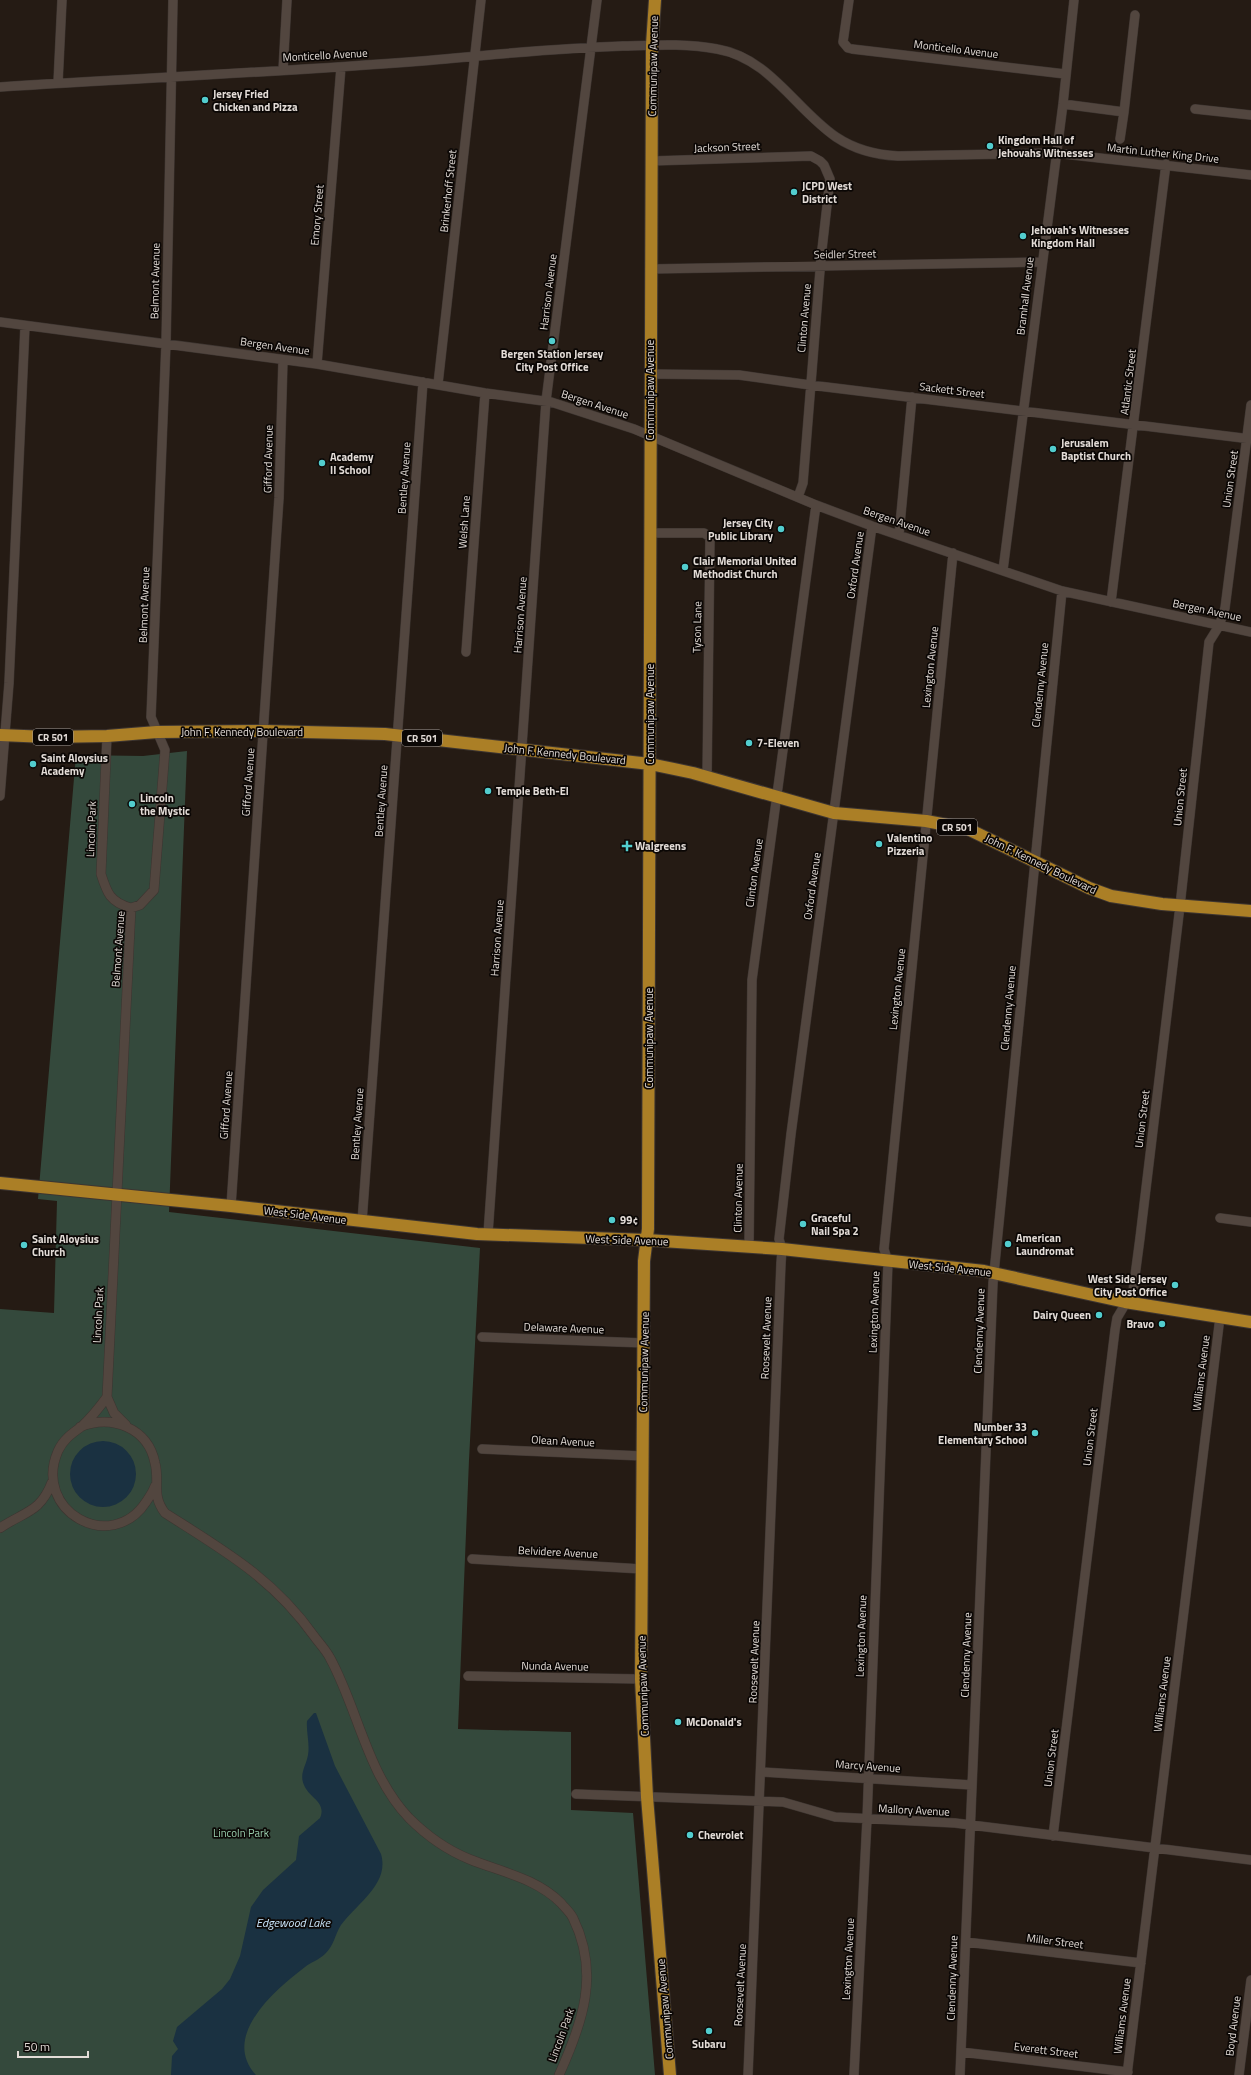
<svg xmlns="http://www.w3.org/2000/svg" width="1251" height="2075" font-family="'Titillium Web',sans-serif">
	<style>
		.green { fill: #34493c }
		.water { fill: #1a3141 }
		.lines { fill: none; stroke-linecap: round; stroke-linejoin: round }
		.minor-casing { stroke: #3d3531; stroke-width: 10 }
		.major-casing { stroke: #3d3531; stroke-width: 14 }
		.minor { stroke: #52463f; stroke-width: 9 }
		.major { stroke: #ab7f26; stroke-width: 12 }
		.poi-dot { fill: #52cdce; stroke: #0b0705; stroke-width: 1.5 }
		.labels { text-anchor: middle; stroke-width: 3.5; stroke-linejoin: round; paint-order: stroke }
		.shield { fill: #0b0705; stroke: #a29c98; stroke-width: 1 }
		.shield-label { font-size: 10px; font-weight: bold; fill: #e3dcd7 }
		.street-label { font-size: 11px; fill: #e3dcd7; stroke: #0b0705 }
		.poi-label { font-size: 11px; font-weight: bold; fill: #e3dcd7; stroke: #0b0705; text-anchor: start }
		.park-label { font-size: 11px; fill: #99cdad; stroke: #0b0705 }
		.water-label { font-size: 12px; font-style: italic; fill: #cbe7fd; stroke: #0b0705 }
	</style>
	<rect width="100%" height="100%" fill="#251b14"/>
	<path class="green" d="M187 751 169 1212 480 1248 469 1460 458 1729 571 1732V1810L633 1813 655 2075H0V1309L54 1313 57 1201 38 1199 76 755 143 756Z"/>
	<path class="water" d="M70 1474a33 33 0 1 1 66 0a33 33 0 1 1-66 0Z
		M314 1713H316L335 1766 381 1854C390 1884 356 1904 341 1925 335 1934 334 1946 325 1954 319 1960 311 1962 305 1967 276 1989 220 2036 256 2075H171L172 2056 178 2049 173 2041 177 2027 222 1989 230 1979 240 1956 251 1907 263 1890 296 1860 299 1836 320 1818C327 1802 309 1798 304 1785 299 1774 306 1766 308 1755 310 1744 306 1732 307 1721Z"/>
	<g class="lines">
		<g class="minor-casing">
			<path id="minor" d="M849 0 843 42 848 48 852 49 1065 74
				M283 70 287 0
				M58 83 62 0
				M0 87C141 78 282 72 422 61 489 55 556 48 623 46 655 45 686 43 717 49 770 58 795 109 836 137 854 149 877 155 898 156L1055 153 1251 175
				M1063 104 1124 112 1135 15
				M1195 109 1251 115
				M1120 139 1124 112
				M651 161 811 156 820 161 824 165 830 179 821 258 803 483 798 497
				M650 269 1041 262
				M0 322 317 364 485 393 551 402 634 429 816 505 872 526 1062 591 1251 632
				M317 364 341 67
				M650 374 739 375 810 385 1251 439
				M438 384 481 0
				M651 533H704L710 537 707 778
				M899 535 912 397
				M1003 570 1063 104 1074 0
				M1111 602 1166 164
				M466 652 485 393
				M107 736 101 874C107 893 110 902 131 908
				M0 796 9 683 25 326
				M131 908 140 905 154 890 165 750 151 717 166 343 173 0
				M131 908 107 1397C99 1408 91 1418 81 1427 71 1434 63 1440 58 1451 32 1511 111 1555 146 1502 150 1496 153 1492 155 1486
				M231 1206 279 498 283 360
				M1220 1218 1251 1222
				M362 1222 423 382
				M488 1234 546 401 597 0
				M749 1247 752 980 816 505
				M482 1337 645 1343
				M107 1397 114 1413 126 1425
				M80 1427C112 1414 148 1428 155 1463 160 1482 151 1495 165 1513 223 1550 273 1578 314 1636 319 1643 326 1650 330 1658 358 1709 367 1774 409 1818 425 1834 447 1850 469 1859 501 1872 536 1878 561 1903 565 1908 570 1912 573 1918 600 1973 583 2022 559 2075
				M482 1449 643 1456
				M0 1528C25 1511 40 1513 52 1482
				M472 1559 642 1569
				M468 1676 641 1679
				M762 1772 972 1785
				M576 1794 783 1802 835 1817 955 1823 1251 1860
				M1053 1836 1115 1330 1117 1318 1133 1291 1140 1238 1180 906 1209 642 1219 626 1225 608 1251 405
				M966 1942 1141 1963
				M961 2052 1128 2072
				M748 2075 781 1263 782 1249 779 1239 791 1134 872 526
				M854 2075 867 1819 888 1262 884 1249 953 553
				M960 2075 993 1283 1062 591
				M1127 2075 1220 1317
				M1239 2075 1251 1980"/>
		</g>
		<g class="major-casing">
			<path id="major" d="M655 0 652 45 648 1229 644 1261 641 1679 647 1797 670 2075
				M0 735 47 737 107 736 157 732 264 731 385 734 650 764 693 773 834 813 926 821 968 829 1089 888 1111 896 1162 904 1251 911
				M0 1183 231 1206 477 1234 647 1240 782 1249 984 1271 1125 1302 1251 1322"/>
		</g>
		<use href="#minor" class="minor"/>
		<use href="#major" class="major"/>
	</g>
	<g class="poi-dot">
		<circle cx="205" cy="100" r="4"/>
		<circle cx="990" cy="146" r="4"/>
		<circle cx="794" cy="192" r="4"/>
		<circle cx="1023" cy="236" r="4"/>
		<circle cx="552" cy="341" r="4"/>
		<circle cx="1053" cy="449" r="4"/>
		<circle cx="322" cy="463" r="4"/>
		<circle cx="781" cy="529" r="4"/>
		<circle cx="685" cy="567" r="4"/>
		<circle cx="749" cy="743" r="4"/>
		<circle cx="33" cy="764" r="4"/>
		<circle cx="488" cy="791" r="4"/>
		<circle cx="132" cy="804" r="4"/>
		<circle cx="879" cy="844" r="4"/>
		<path d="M625 840h4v4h4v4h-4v4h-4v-4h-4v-4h4z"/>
		<circle cx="612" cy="1220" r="4"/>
		<circle cx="803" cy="1224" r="4"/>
		<circle cx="1008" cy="1244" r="4"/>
		<circle cx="24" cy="1245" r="4"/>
		<circle cx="1175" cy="1285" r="4"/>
		<circle cx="1099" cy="1315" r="4"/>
		<circle cx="1162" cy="1324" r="4"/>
		<circle cx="1035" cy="1433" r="4"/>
		<circle cx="678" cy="1722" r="4"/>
		<circle cx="690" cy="1835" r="4"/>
		<circle cx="709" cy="2031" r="4"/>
	</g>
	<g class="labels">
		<g class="shield">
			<rect x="33" y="729" width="40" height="16" rx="3"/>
			<rect x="402" y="730" width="40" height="16" rx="3"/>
			<rect x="937" y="819" width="40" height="16" rx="3"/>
		</g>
		<g class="shield-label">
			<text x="53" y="741">CR 501</text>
			<text x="422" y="742">CR 501</text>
			<text x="957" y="831">CR 501</text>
		</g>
		<g class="street-label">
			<text transform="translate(956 49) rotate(7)" y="4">Monticello Avenue</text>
			<text transform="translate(325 55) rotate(-3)" y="4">Monticello Avenue</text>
			<text transform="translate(653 66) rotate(-89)" y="4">Communipaw Avenue</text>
			<text transform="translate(727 147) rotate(-2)" y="4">Jackson Street</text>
			<text transform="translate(1163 153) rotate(6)" y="4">Martin Luther King Drive</text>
			<text transform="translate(448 191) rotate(-84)" y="4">Brinkerhoff Street</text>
			<text transform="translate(317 215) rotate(-85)" y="4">Emory Street</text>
			<text transform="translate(845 254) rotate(-1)" y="4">Seidler Street</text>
			<text transform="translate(155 281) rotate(-89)" y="4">Belmont Avenue</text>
			<text transform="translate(548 292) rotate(-83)" y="4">Harrison Avenue</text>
			<text transform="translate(1025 296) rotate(-83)" y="4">Bramhall Avenue</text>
			<text transform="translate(804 318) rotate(-85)" y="4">Clinton Avenue</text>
			<text transform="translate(275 346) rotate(8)" y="4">Bergen Avenue</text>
			<text transform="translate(1128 382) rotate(-83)" y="4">Atlantic Street</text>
			<text transform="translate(650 390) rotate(-90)" y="4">Communipaw Avenue</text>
			<text transform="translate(952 390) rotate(7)" y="4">Sackett Street</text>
			<text transform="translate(595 404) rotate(18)" y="4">Bergen Avenue</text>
			<text transform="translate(268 459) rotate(-89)" y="4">Gifford Avenue</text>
			<text transform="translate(404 478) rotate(-86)" y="4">Bentley Avenue</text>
			<text transform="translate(1230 479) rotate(-82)" y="4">Union Street</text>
			<text transform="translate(897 521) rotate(19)" y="4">Bergen Avenue</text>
			<text transform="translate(464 522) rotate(-86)" y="4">Welsh Lane</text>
			<text transform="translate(855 565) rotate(-82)" y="4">Oxford Avenue</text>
			<text transform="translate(144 605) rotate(-88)" y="4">Belmont Avenue</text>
			<text transform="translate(1207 610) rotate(12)" y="4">Bergen Avenue</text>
			<text transform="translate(520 615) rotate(-86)" y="4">Harrison Avenue</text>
			<text transform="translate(697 627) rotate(-89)" y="4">Tyson Lane</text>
			<text transform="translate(930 667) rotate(-84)" y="4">Lexington Avenue</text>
			<text transform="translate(1040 685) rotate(-84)" y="4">Clendenny Avenue</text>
			<text transform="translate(650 714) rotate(-90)" y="4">Communipaw Avenue</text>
			<text x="242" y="736">John F. Kennedy Boulevard</text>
			<text transform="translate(565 754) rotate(6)" y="4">John F. Kennedy Boulevard</text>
			<text transform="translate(248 782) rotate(-86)" y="4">Gifford Avenue</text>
			<text transform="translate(1180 797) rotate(-84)" y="4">Union Street</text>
			<text transform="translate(381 801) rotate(-86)" y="4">Bentley Avenue</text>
			<text transform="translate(91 829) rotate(-88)" y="4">Lincoln Park</text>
			<text transform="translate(1041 864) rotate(26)" y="4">John F. Kennedy Boulevard</text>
			<text transform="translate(754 873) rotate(-82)" y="4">Clinton Avenue</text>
			<text transform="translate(812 886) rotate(-82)" y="4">Oxford Avenue</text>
			<text transform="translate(497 938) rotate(-86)" y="4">Harrison Avenue</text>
			<text transform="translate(118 949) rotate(-86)" y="4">Belmont Avenue</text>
			<text transform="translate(897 989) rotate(-84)" y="4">Lexington Avenue</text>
			<text transform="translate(1008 1008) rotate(-85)" y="4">Clendenny Avenue</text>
			<text transform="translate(649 1038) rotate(-90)" y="4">Communipaw Avenue</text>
			<text transform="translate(226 1105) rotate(-86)" y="4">Gifford Avenue</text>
			<text transform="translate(1142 1119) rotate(-83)" y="4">Union Street</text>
			<text transform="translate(357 1124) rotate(-86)" y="4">Bentley Avenue</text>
			<text transform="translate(738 1198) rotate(-89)" y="4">Clinton Avenue</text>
			<text transform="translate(305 1215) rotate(7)" y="4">West Side Avenue</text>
			<text transform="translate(627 1240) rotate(2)" y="4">West Side Avenue</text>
			<text transform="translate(950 1268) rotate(6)" y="4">West Side Avenue</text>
			<text transform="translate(874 1312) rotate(-88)" y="4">Lexington Avenue</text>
			<text transform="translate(98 1315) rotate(-87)" y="4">Lincoln Park</text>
			<text transform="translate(564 1328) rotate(2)" y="4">Delaware Avenue</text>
			<text transform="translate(979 1331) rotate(-88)" y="4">Clendenny Avenue</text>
			<text transform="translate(766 1338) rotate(-88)" y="4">Roosevelt Avenue</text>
			<text transform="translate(644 1362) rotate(-89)" y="4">Communipaw Avenue</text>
			<text transform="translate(1201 1373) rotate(-83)" y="4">Williams Avenue</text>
			<text transform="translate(1090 1437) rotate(-83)" y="4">Union Street</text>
			<text transform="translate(563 1441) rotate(3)" y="4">Olean Avenue</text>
			<text transform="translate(558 1552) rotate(3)" y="4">Belvidere Avenue</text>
			<text transform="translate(861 1636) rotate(-88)" y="4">Lexington Avenue</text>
			<text transform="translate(966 1655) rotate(-88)" y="4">Clendenny Avenue</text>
			<text transform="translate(754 1662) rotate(-88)" y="4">Roosevelt Avenue</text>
			<text transform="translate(555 1666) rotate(1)" y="4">Nunda Avenue</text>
			<text transform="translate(643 1686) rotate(-92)" y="4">Communipaw Avenue</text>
			<text transform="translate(1162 1694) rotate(-83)" y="4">Williams Avenue</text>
			<text transform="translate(1051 1758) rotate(-83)" y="4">Union Street</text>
			<text transform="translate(868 1766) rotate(4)" y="4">Marcy Avenue</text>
			<text transform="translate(914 1810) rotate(3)" y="4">Mallory Avenue</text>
			<text transform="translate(1055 1941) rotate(7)" y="4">Miller Street</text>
			<text transform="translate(848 1959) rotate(-87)" y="4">Lexington Avenue</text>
			<text transform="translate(952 1978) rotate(-88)" y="4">Clendenny Avenue</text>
			<text transform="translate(740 1985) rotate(-87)" y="4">Roosevelt Avenue</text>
			<text transform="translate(665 2009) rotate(-95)" y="4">Communipaw Avenue</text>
			<text transform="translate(1122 2016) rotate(-83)" y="4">Williams Avenue</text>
			<text transform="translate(1233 2026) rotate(-83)" y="4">Boyd Avenue</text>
			<text transform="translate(561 2035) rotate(-70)" y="4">Lincoln Park</text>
			<text transform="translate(1046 2050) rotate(7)" y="4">Everett Street</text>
		</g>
		<g class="poi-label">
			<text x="213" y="98">Jersey Fried<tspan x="213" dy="13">Chicken and Pizza</tspan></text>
			<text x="998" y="144">Kingdom Hall of<tspan x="998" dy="13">Jehovahs Witnesses</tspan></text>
			<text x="802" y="190">JCPD West<tspan x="802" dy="13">District</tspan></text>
			<text x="1031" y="234">Jehovah's Witnesses<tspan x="1031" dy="13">Kingdom Hall</tspan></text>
			<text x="552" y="358" text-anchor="middle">Bergen Station Jersey<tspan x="552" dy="13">City Post Office</tspan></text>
			<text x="1061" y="447">Jerusalem<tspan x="1061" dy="13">Baptist Church</tspan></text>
			<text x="330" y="461">Academy<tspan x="330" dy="13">II School</tspan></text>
			<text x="773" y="527" text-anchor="end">Jersey City<tspan x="773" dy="13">Public Library</tspan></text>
			<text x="693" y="565">Clair Memorial United<tspan x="693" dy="13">Methodist Church</tspan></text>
			<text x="757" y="747">7-Eleven</text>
			<text x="41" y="762">Saint Aloysius<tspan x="41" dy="13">Academy</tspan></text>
			<text x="496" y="795">Temple Beth-El</text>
			<text x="140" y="802">Lincoln<tspan x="140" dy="13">the Mystic</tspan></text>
			<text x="887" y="842">Valentino<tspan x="887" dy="13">Pizzeria</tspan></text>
			<text x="635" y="850">Walgreens</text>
			<text x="811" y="1222">Graceful<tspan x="811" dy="13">Nail Spa 2</tspan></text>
			<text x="620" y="1224">99¢</text>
			<text x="1016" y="1242">American<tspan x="1016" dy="13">Laundromat</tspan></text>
			<text x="32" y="1243">Saint Aloysius<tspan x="32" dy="13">Church</tspan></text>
			<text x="1167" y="1283" text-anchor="end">West Side Jersey<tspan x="1167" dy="13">City Post Office</tspan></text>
			<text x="1091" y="1319" text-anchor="end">Dairy Queen</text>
			<text x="1154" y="1328" text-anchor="end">Bravo</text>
			<text x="1027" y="1431" text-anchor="end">Number 33<tspan x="1027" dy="13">Elementary School</tspan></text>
			<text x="686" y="1726">McDonald's</text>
			<text x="698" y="1839">Chevrolet</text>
			<text x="709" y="2048" text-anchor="middle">Subaru</text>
		</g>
		<g class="park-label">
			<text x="241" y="1837">Lincoln Park</text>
		</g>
		<g class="water-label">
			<text x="293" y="1927">Edgewood Lake</text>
		</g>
	</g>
	<path d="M18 2051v6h70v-6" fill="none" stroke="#e3dcd7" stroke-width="2"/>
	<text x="24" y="2051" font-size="12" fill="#e3dcd7" stroke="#0b0705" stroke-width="3" paint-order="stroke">50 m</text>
</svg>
